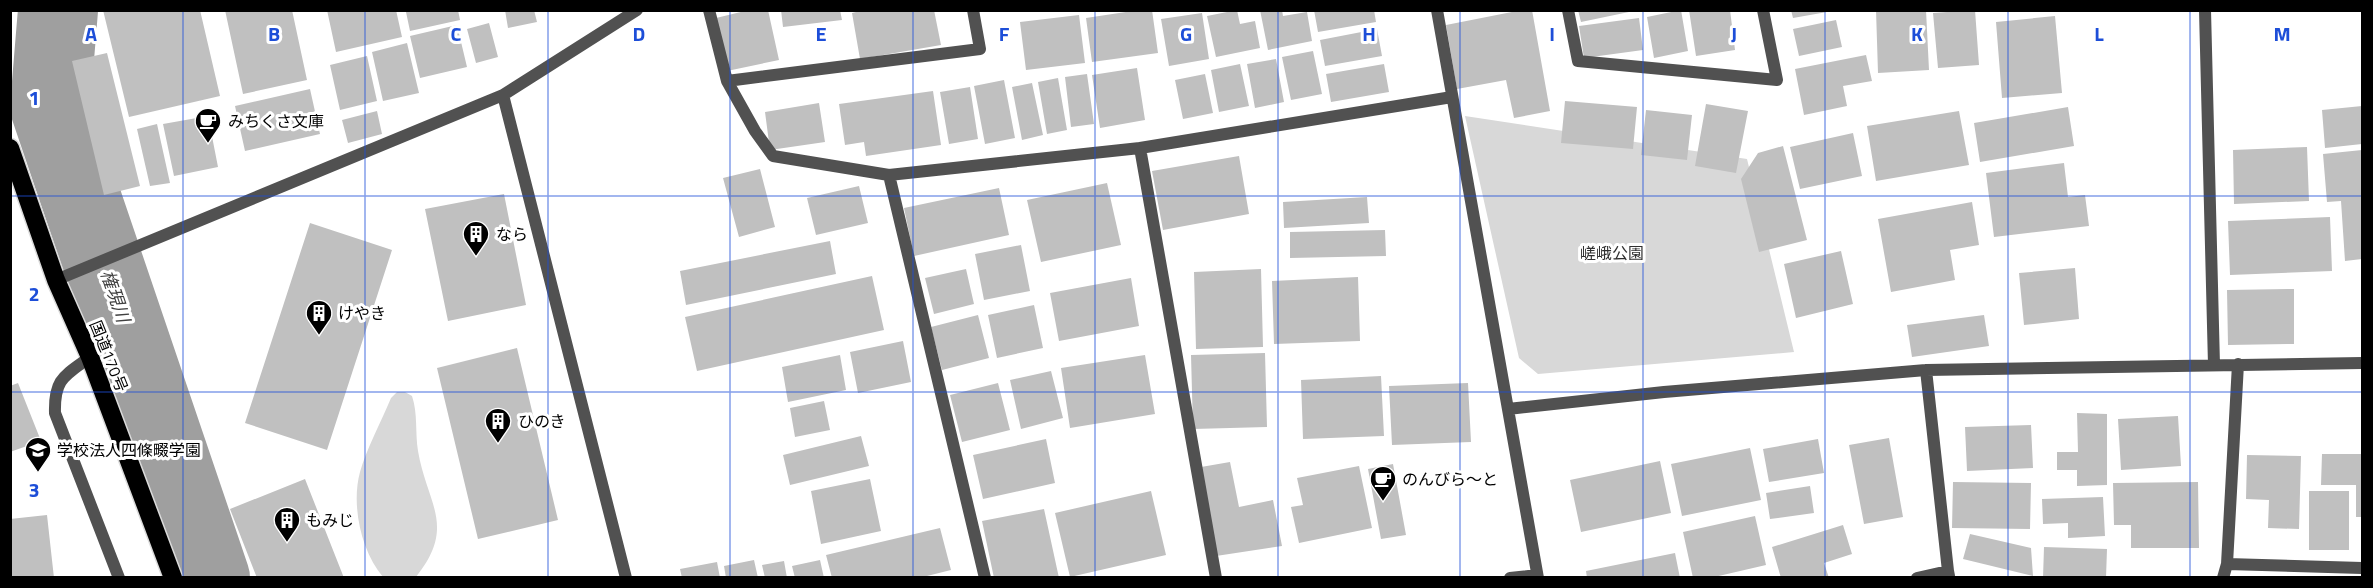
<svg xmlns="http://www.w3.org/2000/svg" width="2373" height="588" font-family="'Titillium Web','Noto Sans JP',sans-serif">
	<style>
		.green { fill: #d8d8d8 }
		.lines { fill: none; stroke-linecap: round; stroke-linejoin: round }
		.river { stroke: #9f9f9f; stroke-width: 80 }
		.building { fill: #c0c0c0 }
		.highway-casing { stroke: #dbdbdb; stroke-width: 21 }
		.street { stroke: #515151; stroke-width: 12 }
		.highway { stroke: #000; stroke-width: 18 }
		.grid { fill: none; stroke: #1d4ed8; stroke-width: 1.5; stroke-opacity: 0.55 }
		.labels { text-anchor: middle; stroke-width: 6; stroke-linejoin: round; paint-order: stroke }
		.poi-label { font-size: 16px; fill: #000; stroke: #fff; text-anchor: start }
		.park-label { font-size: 16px; fill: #2f2f2f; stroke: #fff }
		.street-label { font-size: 16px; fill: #000; stroke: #fff }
		.water-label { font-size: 18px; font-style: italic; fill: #404040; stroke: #fff }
		.grid-label { font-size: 20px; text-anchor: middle; font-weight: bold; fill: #1d4ed8; stroke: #fff; stroke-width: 6; stroke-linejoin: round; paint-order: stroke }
	</style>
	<rect width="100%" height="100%" fill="#fff"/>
	<path class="green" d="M1465 116 1747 159 1794 352 1538 374 1519 358Z
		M397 392H405L412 396C418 414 415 432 418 451 427 504 457 526 416 577H383C361 551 351 505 360 472 366 450 382 420 391 398Z"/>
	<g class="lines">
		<path class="river" d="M58 10 50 107 210 578"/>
	</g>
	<path class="building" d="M103 10H200L220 96 129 117Z
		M225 10H292L307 80 243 94Z
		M327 10H396L402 37 336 52Z
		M413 10H458L460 20 410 31 406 12Z
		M505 10H534L537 22 508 28Z
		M749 10H768L779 60 727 71 716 18Z
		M781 10H840L842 20 783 27Z
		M864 10H934L941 45 860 59 852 13Z
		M1139 10H1152L1158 53 1092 62 1086 18Z
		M1237 10 1240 24 1255 21 1260 48 1216 57 1207 16Z
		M1260 10H1282L1283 16 1307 12 1312 41 1268 50Z
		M1314 10H1374L1376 22 1318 32Z
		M1522 10H1532L1550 111 1514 118 1506 80 1457 89 1446 25Z
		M1578 10H1629V12L1581 22Z
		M1681 10 1688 51 1654 58 1647 17Z
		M1689 10H1730L1735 50 1696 56Z
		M1791 10H1826L1827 12 1793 18Z
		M1876 10H1926L1929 70 1878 73Z
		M1975 10 1979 65 1938 68 1933 13Z
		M1202 13 1209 59 1169 66 1161 19Z
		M1079 15 1085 63 1026 70 1020 22Z
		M2055 16 2062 93 2002 98 1996 22Z
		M1639 18 1643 50 1584 58 1579 26Z
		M1836 20 1842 47 1799 56 1793 29Z
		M489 23 498 57 476 63 467 29Z
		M457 25 467 67 420 78 410 36Z
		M1377 29 1382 56 1325 66 1320 40Z
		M407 43 419 93 383 101 372 52Z
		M1313 51 1322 94 1291 100 1282 57Z
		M107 53 140 186 104 195 72 61Z
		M1866 55 1872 81 1843 86 1847 106 1804 115 1795 69Z
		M367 56 377 101 340 110 330 65Z
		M1276 59 1284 102 1255 108 1247 64Z
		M1240 64 1249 106 1219 112 1211 70Z
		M1384 64 1389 92 1331 102 1326 74Z
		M1137 68 1145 120 1100 128 1092 75Z
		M1087 74 1094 124 1071 127 1065 77Z
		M1205 74 1213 113 1183 119 1175 80Z
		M1058 78 1067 130 1047 134 1038 82Z
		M1004 80 1015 138 985 144 974 86Z
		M1032 83 1043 135 1022 140 1012 87Z
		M970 87 978 139 949 144 940 92Z
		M310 89 320 134 245 151 235 106Z
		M933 91 941 145 866 156 864 142 845 145 839 104Z
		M1565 101 1637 107 1633 149 1561 143Z
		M819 103 825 142 770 150 765 112Z
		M1706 104 1748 111 1736 173 1695 166Z
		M2362 106V144L2325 148 2322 110Z
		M2068 107 2074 146 1980 162 1974 123Z
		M1646 110 1692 115 1687 160 1641 155Z
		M377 111 382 134 348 143 342 120Z
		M1959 111 1969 165 1876 181 1867 126Z
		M208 116 218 167 174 176 163 124Z
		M157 124 170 183 150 186 137 129Z
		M1853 133 1862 176 1800 189 1790 147Z
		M1783 146 1807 240 1759 252 1741 179 1758 153Z
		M2307 147 2309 201 2234 204 2233 150Z
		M2362 150V259L2345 261 2341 201 2327 202 2323 154Z
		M1239 156 1249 214 1163 230 1152 171Z
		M2064 163 2068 197 2085 195 2089 226 1994 237 1986 173Z
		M760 169 775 227 739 237 723 178Z
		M1107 183 1121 245 1041 262 1027 200Z
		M859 186 868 223 816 235 807 198Z
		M999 188 1009 235 914 256 904 208Z
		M504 194 526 305 448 321 425 209Z
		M1367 197 1369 223 1284 228 1283 202Z
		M1972 202 1979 245 1950 250 1955 280 1891 292 1878 219Z
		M2330 217 2332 271 2230 275 2228 221Z
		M310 223 392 250 327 450 245 423Z
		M1385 230 1386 256 1290 258V232Z
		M830 241 836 274 686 305 680 271Z
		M1021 245 1030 291 984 300 975 254Z
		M1841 251 1853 304 1796 318 1784 264Z
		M2075 268 2079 319 2024 325 2019 273Z
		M966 269 974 304 934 314 925 278Z
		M1261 269 1263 347 1196 349 1194 272Z
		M872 276 884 330 697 371 685 317Z
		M1358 277 1360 341 1274 344 1272 281Z
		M1131 278 1139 326 1059 341 1050 293Z
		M2294 289V344L2228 345 2227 290Z
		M1034 305 1043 348 997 358 988 315Z
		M978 315 989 358 942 370 931 327Z
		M1984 315 1989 346 1912 357 1907 325Z
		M903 341 911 382 858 393 850 352Z
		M517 348 558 520 478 539 437 368Z
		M1265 353 1267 427 1193 429 1191 355Z
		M840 355 846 390 788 402 782 367Z
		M1145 355 1155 414 1070 428 1061 368Z
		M1051 371 1063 418 1021 429 1010 380Z
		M1381 376 1384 436 1303 439 1301 380Z
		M18 383 41 441 10 452V386Z
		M998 383 1010 430 962 442 950 395Z
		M1468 383 1471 442 1392 445 1389 386Z
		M824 401 830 430 795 437 790 408Z
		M2077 413 2107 414V485L2077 486V470H2057V452H2078Z
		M2178 416 2181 466 2121 470 2118 419Z
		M2031 425 2033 468 1967 471 1965 427Z
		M861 436 869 466 790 485 783 455Z
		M1889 438 1903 517 1864 524 1849 445Z
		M1046 439 1055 483 983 499 973 455Z
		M1818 439 1824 473 1769 482 1763 449Z
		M1750 448 1761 500 1682 516 1671 464Z
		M2322 454H2362V517H2356V485H2321Z
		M2247 455 2301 456 2299 529 2268 528 2269 500 2246 499Z
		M1660 461 1671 513 1581 532 1570 480Z
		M1230 462 1239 507 1273 500 1282 546 1216 556 1201 467Z
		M1393 464 1406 535 1381 539 1368 469Z
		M1359 466 1372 528 1299 543 1291 507 1303 505 1297 478Z
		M305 479 344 578H257L230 509Z
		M870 479 881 531 821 544 811 491Z
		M1953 482 2031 483 2030 529 1952 528Z
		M2198 482 2199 548H2131V525H2114L2113 483Z
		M1810 486 1814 513 1770 519 1766 493Z
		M1151 491 1166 555 1070 577 1055 513Z
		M2309 491H2349V550H2309Z
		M2103 497 2105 536 2068 538V523L2043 524 2042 499Z
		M1044 509 1059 578H994L982 521Z
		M47 515 54 578H10V519Z
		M1755 516 1766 565 1710 578H1693L1683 532Z
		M1843 525 1852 554 1824 563 1829 578H1781L1772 547Z
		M940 528 951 570 919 578H832L826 555Z
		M1970 534 2031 548 2033 576 1963 559Z
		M2044 547 2107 549 2106 578H2043Z
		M1675 553 1680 578H1587L1586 571Z
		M754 560 758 578H726L724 566Z
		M820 560 824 578H795L792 566Z
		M784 561 787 578H765L762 565Z
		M717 562 720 578H682L680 569Z"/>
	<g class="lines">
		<g class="highway-casing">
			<path id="highway" d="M10 148 56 280 90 357 173 578"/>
		</g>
		<path class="street" d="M709 10 727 81 755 131 773 156 889 175 1140 148 1452 97
			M1437 10 1538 578
			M1568 10 1578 61 1777 80 1763 10
			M2205 10 2214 365
			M727 81 980 49 973 10
			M503 95 626 578
			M1140 148 1216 578
			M889 175 985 578
			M56 280 503 95 637 10
			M90 357C64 376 54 379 55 413L119 578
			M1926 370 1948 571
			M1508 409 1664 392 1926 370 2362 363
			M2227 564 2362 568
			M1510 578 1537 575
			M1917 578 1948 571 1949 576
			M2223 578 2227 564 2238 364"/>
		<use href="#highway" class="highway"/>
	</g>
	<path class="grid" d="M183 10V578M365 10V578M548 10V578M730 10V578M913 10V578M1095 10V578M1278 10V578M1460 10V578M1643 10V578M1825 10V578M2008 10V578M2190 10V578M10 196H2362M10 392H2362"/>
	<defs>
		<g id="cafe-pin" transform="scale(1.35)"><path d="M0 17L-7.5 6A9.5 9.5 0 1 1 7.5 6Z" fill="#000" stroke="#fff"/><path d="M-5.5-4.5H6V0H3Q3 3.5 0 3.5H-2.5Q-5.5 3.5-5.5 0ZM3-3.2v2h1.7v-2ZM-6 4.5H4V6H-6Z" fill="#fff"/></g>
		<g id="building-pin" transform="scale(1.35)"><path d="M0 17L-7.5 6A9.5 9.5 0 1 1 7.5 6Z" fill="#000" stroke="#fff"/><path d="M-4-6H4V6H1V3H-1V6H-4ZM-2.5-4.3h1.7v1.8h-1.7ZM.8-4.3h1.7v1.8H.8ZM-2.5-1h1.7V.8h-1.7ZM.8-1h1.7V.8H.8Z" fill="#fff"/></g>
		<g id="school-pin" transform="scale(1.35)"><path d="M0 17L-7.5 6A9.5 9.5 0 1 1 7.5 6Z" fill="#000" stroke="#fff"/><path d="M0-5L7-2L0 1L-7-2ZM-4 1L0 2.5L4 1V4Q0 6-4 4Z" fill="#fff"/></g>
	</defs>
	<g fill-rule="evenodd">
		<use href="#cafe-pin" x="208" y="121"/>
		<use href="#building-pin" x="476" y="234"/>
		<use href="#building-pin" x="319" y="313"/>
		<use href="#building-pin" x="498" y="421"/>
		<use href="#school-pin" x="38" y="450"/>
		<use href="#cafe-pin" x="1383" y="479"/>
		<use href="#building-pin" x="287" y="520"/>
	</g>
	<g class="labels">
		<g class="poi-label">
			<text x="228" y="127">みちくさ文庫</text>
			<text x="496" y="240">なら</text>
			<text x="338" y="319">けやき</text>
			<text x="518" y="427">ひのき</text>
			<text x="57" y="456">学校法人四條畷学園</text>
			<text x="1402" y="485">のんびら～と</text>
			<text x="306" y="526">もみじ</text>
		</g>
		<g class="park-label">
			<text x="1612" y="259">嵯峨公園</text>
		</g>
		<g class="street-label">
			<text transform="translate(109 356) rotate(68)" y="6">国道170号</text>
		</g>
		<g class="water-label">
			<text transform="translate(115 296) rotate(71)" y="6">権現川</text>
		</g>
	</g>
	<g class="grid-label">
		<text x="91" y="41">A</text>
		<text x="274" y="41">B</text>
		<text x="456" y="41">C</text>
		<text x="639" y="41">D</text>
		<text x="821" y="41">E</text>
		<text x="1004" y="41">F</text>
		<text x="1186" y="41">G</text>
		<text x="1369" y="41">H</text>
		<text x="1552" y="41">I</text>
		<text x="1734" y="41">J</text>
		<text x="1917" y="41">K</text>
		<text x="2099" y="41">L</text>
		<text x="2282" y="41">M</text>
		<text x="34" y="105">1</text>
		<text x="34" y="301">2</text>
		<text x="34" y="497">3</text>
	</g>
	<rect width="2373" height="588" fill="none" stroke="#000000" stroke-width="24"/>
</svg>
